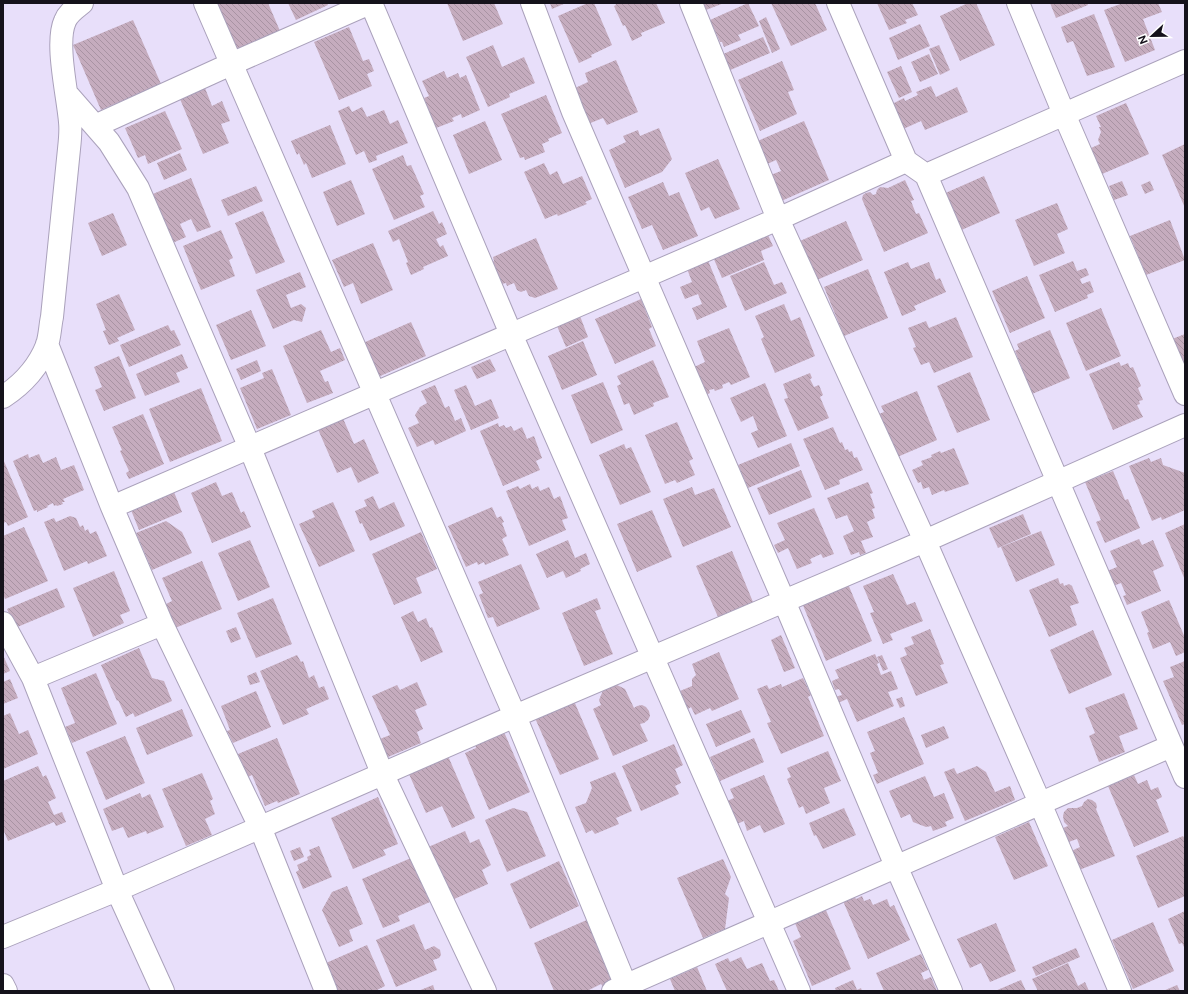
<svg xmlns="http://www.w3.org/2000/svg" width="1188" height="994" font-family="Figtree,sans-serif">
	<style>
		.building { fill: url(#building-back-hatch) }
		.lines { fill: none; stroke-linecap: round; stroke-linejoin: round }
		.minor-casing { stroke: #aaa1bb; stroke-width: 24 }
		.minor { stroke: #fff; stroke-width: 22 }
	</style>
	<defs>
		<pattern id="building-back-hatch" width="6" height="6" patternUnits="userSpaceOnUse"><rect width="6" height="6" fill="#c5acbe"/><path d="M-1 5l2 2M0 0l6 6M5-1l2 2" fill="none" stroke="#a893a3"/></pattern>
	</defs>
	<rect width="100%" height="100%" fill="#e8dffa"/>
	<path class="building" d="M212 3H268L280 31 234 52Z
		M288 3H327L328 5 296 20Z
		M447 3H494L503 24 463 41Z
		M550 3H566L552 9Z
		M588 3H594L612 45 591 55 592 57 579 63 558 16Z
		M615 3H656L665 23 641 33 642 36 632 41 625 25 623 26 614 6 616 5Z
		M703 3H724L706 10Z
		M748 3 759 26 738 35 741 40 724 47 722 42H720L710 20Z
		M771 3H815L827 30 791 46Z
		M877 3H912L918 15 905 20 907 23 889 30Z
		M968 3H976L995 45 960 61 940 16Z
		M1050 3H1087L1088 5 1056 18Z
		M1123 3H1158L1162 12 1143 19 1155 50 1125 62 1104 10Z
		M1094 14 1115 67 1087 76 1073 41 1067 43 1061 27Z
		M766 17 780 49 772 53 759 21Z
		M133 20 161 84 101 110 73 45Z
		M920 24 930 46 898 60 889 38Z
		M349 27 363 61 369 59 374 71 367 74 372 86 339 100 314 42Z
		M763 37 770 53 728 71 721 55Z
		M493 45 502 67 524 57 535 83 509 94 510 97 488 107 466 57Z
		M939 45 950 70 940 75 929 49Z
		M929 54 938 74 920 82 911 62Z
		M616 60 638 112 607 125 603 118 588 124 573 89 588 82 585 73Z
		M782 61 794 90 788 92 797 114 760 131 738 80Z
		M901 66 912 92 899 98 887 72Z
		M444 71 447 78 458 73 460 78 466 75 480 110 462 118 461 114 452 118 454 121 431 130 422 109 427 106 424 98 429 96 422 81Z
		M931 86 936 97 957 87 968 112 925 130 921 121 901 130 890 105 904 98 905 101 918 95 916 92Z
		M205 88 212 106 222 101 230 121 221 124 229 143 203 154 180 99Z
		M546 95 562 133 548 139 549 141 542 144 545 152 525 160 524 157 520 158 501 114Z
		M1126 103 1149 154 1102 174 1091 148 1100 144 1098 140 1101 132 1099 127H1101L1096 116Z
		M349 106 352 112 362 107 367 117 384 110 390 124 398 120 408 143 376 156 377 160 369 163 364 151 356 155 338 111Z
		M165 111 182 149 148 164 145 155 138 158 125 128Z
		M485 121 502 160 469 174 453 135Z
		M804 121 829 180 779 202 768 176 781 171 776 160 763 166 753 143Z
		M330 125 346 164 312 178 306 163 304 165 299 153 297 155 291 141Z
		M659 128 672 159 662 172 625 188 609 150 626 142 623 136 638 130 640 136Z
		M1185 144V208L1162 155Z
		M180 153 187 170 164 180 157 163Z
		M403 155 407 166 411 165 424 194 420 196 425 207 394 220 372 169Z
		M718 159 740 209 715 219 709 207 701 211 685 173Z
		M544 163 550 175 557 171 563 184 582 176 592 199 585 202 587 204 558 216 557 214 545 219 524 172Z
		M984 176 1000 213 957 232 941 195Z
		M191 178 211 227 197 232 191 219 180 224 186 237 168 245 148 196Z
		M351 180 365 214 337 226 323 192Z
		M905 180 914 200 911 201 916 214 919 213 928 233 884 252 862 199 863 195 866 193 870 192 873 195 876 194 877 190 880 187 888 188Z
		M1122 181 1128 195 1114 200 1109 186Z
		M1150 181 1154 190 1145 194 1141 185Z
		M663 182 669 196 679 192 698 236 663 250 652 225 642 229 628 197Z
		M256 186 263 201 228 216 221 200Z
		M1057 203 1068 229 1057 234 1065 253 1034 266 1015 220Z
		M263 211 285 262 256 274 235 223Z
		M433 211 439 224 442 222 447 234 436 239 440 247 443 245 448 256 423 267 424 269 411 275 406 263 408 262 399 239 393 242 388 231Z
		M113 213 127 245 102 256 88 223Z
		M1170 220 1185 260 1146 275 1130 236Z
		M846 221 863 260 810 283 793 244Z
		M221 230 233 258 229 260 235 276 201 290 183 246Z
		M768 235 773 246 761 251 764 260 722 278 713 257Z
		M536 238 558 289 535 298 529 296 526 290 521 292 517 290 514 283 507 286 506 283 502 284 492 262 494 261 493 257Z
		M373 243 393 290 361 304 353 283 344 287 332 260Z
		M707 258 727 307 697 320 692 308 702 304 698 294 685 299 680 287 692 282 686 266Z
		M1073 261 1077 271 1086 268 1089 275 1080 279 1082 284 1090 281 1094 292 1087 295 1088 298 1055 312 1039 275Z
		M764 262 774 285 782 282 787 293 745 311 730 276Z
		M908 262 911 269 929 262 936 280 940 278 946 292 914 306 916 310 902 316 884 272Z
		M868 269 888 318 844 336 824 287Z
		M300 272 306 287 286 295 291 308 301 304 306 308 302 322 294 320 273 329 256 290Z
		M1027 276 1045 318 1010 333 992 291Z
		M119 294 135 330 117 338 119 341 109 345 103 331 106 330 96 304Z
		M641 299 652 327 649 329 656 346 615 364 595 319Z
		M784 304 791 321 800 317 815 356 775 373 761 339 764 337 755 316Z
		M1101 308 1121 356 1086 371 1066 323Z
		M251 310 266 346 231 360 216 325Z
		M580 316 588 337 566 347 557 326Z
		M956 317 973 357 934 373 929 362 921 365 913 348 916 347 908 328 926 321 929 328Z
		M411 322 426 356 378 377 363 343Z
		M168 325 171 331 174 330 181 345 129 367 120 345Z
		M729 328 750 377 731 385 729 382 722 385 723 388 715 391 714 389 709 390 710 393 704 396 692 368 705 362 697 341Z
		M321 330 331 352 340 348 345 360 320 371 325 382 328 381 333 393 307 403 283 346Z
		M1050 330 1070 378 1032 394 1015 351 1019 349 1017 344Z
		M1185 334V365L1178 368 1167 341Z
		M583 341 597 375 562 390 548 356Z
		M182 354 188 368 176 373 180 382 145 396 136 374Z
		M119 356 136 398 104 411 95 390 102 387 94 367Z
		M490 359 496 371 477 379 471 367Z
		M257 360 261 371 241 380 236 369Z
		M653 360 669 397 653 403 654 406 634 415 629 403 624 405 617 386 621 384 617 376Z
		M1119 362 1121 366 1128 363 1130 368 1133 367 1141 386 1138 388 1143 400 1139 401 1140 404 1137 405 1143 417 1113 430 1089 374Z
		M272 369 291 415 257 429 240 388 264 378 262 373Z
		M970 372 990 420 957 433 937 386Z
		M810 373 812 378 810 379 814 387 819 385 823 395 820 397 829 418 798 431 784 399 788 398 783 384Z
		M603 382 623 430 591 444 571 395Z
		M765 383 787 436 758 448 751 433 758 430 753 416 741 422 730 398Z
		M435 385 445 408 449 406 455 421 461 418 466 431 435 445 433 440 417 447 408 428 419 423 415 415 420 407 427 403 421 391Z
		M466 385 475 406 491 399 499 418 471 430 454 390Z
		M201 388 222 441 170 462 149 409Z
		M917 391 937 440 895 458 872 417 884 412 881 406Z
		M143 414 164 464 129 479 126 473 129 471 120 451 122 450 112 427Z
		M342 416 354 444 364 439 379 473 358 483 351 467 337 473 317 427Z
		M677 422 693 459 689 461 695 475 677 483 675 480 665 484 645 435Z
		M498 423 499 427 504 425 506 428 511 426 514 431 522 427 527 439 534 436 542 458 536 461 540 470 503 486 480 431Z
		M833 427 840 443 842 442 845 450 848 449 849 452 852 451 854 458 857 457 863 470 839 480 840 484 825 490 803 439Z
		M791 443 800 466 748 488 738 465Z
		M624 444 626 449 631 447 651 492 620 505 599 455Z
		M954 448 969 484 945 492 944 490 932 495 929 487 923 489 921 482 918 483 912 470 923 465 921 461 932 457 931 455 940 451 941 453Z
		M28 454 29 458 39 454 43 463 56 457 61 470 74 465 84 490 63 499 65 502H62L63 504 57 506 56 505 54 506 53 503 47 506 48 507 37 512V510L34 511 13 461Z
		M1149 458 1151 462 1161 458 1163 465 1185 473V510L1162 520 1161 517 1152 521 1129 466Z
		M3 459 28 517 8 526 6 522 3 523Z
		M801 470 812 497 769 515 757 488Z
		M1113 471 1125 500 1128 499 1140 528 1105 543 1096 522 1101 520 1085 482Z
		M216 482 222 496 232 492 241 513 244 511 251 527 212 543 191 493Z
		M868 482 873 493 870 494 875 508 872 509 875 518 867 522 873 537 861 541 866 553 860 555 859 552 851 555 843 536 854 531 847 515 836 519 827 498Z
		M530 484 532 489 538 486 540 491 549 487 554 499 560 496 568 518 562 520 566 530 529 546 506 491 518 486 520 489Z
		M692 487 695 495 714 488 731 527 683 547 663 499Z
		M174 492 182 512 139 530 131 510Z
		M373 496 379 509 394 502 405 526 370 541 362 523 360 524 355 511 367 506 364 500Z
		M333 502 355 551 319 567 299 524 315 517 312 511Z
		M492 507 497 518 501 516 504 522 502 523 507 536 502 539 509 555 485 565 484 562 478 565 477 562 466 567 448 526Z
		M814 508 834 554 823 558 821 554 810 559 812 563 797 569 788 548 778 553 774 545 785 540 777 523Z
		M652 510 672 557 637 572 617 524Z
		M1023 514 1031 534 998 548 989 528Z
		M70 516 76 518 80 527 83 525 85 531 88 529 90 534 96 531 107 556 88 564 87 561 64 571 44 522 54 518 56 522Z
		M166 521 182 532 192 553 152 570 136 533Z
		M1185 524V580L1165 533Z
		M24 527 48 581 5 599 3 594V536Z
		M1041 531 1055 565 1016 582 1001 547Z
		M421 532 437 569 416 578 422 593 394 605 372 554Z
		M1139 539 1142 545 1153 540 1164 566 1153 571 1161 591 1127 605 1123 596 1126 595 1121 583 1108 588 1102 573 1117 567 1110 551Z
		M250 540 270 587 238 601 218 553Z
		M568 540 575 558 586 553 590 564 580 569 581 571 566 578 563 571 547 578 536 554Z
		M732 551 753 602 718 617 696 566Z
		M202 561 222 609 175 628 166 604 172 601 162 578Z
		M521 564 540 609 497 627 493 617 488 618 479 595 483 593 478 582Z
		M114 571 130 611 120 615 124 623 93 637 73 588Z
		M893 574 907 605 915 602 923 621 890 634 893 640 883 644 870 613 874 612 863 586Z
		M1058 578 1060 584 1063 583 1064 586 1069 584 1072 586 1079 603 1070 606 1077 625 1049 637 1029 590Z
		M848 584 872 641 826 661 802 603Z
		M57 588 65 607 15 628 7 609Z
		M273 598 292 644 256 658 237 613Z
		M597 598 601 609 595 611 613 654 584 666 562 613Z
		M1169 600 1185 638V652L1176 656 1170 642 1153 649 1147 633 1149 632 1141 612Z
		M413 611 418 622 426 618 430 628 432 627 443 652 421 662 401 617Z
		M236 627 241 639 231 643 226 631Z
		M930 629 944 664 940 665 948 683 916 696 900 658 907 655 904 648 914 644 911 637Z
		M1093 630 1112 675 1069 694 1050 650Z
		M781 635 795 668 784 672 771 640Z
		M139 648 152 678 164 681 172 701 135 717 133 713 126 717 118 700 117 701 101 665Z
		M719 652 739 699 712 711 710 708 695 715 691 707 688 709 680 691 692 686V679L696 675 692 664Z
		M875 654 879 663 877 664 881 675 891 671 898 689 888 692 894 706 857 722 847 699 838 703 835 697 842 695 839 689 835 690 832 681 839 678 835 670Z
		M3 655 10 671 3 674Z
		M297 655 301 662 303 661 309 678 314 675 319 688 324 686 329 699 306 709 309 714 283 725 260 671Z
		M882 655 888 669 883 671 877 657Z
		M1185 661V724L1182 725 1163 681 1174 677 1170 667Z
		M256 672 260 682 250 685 247 676Z
		M96 673 117 724 72 743 65 727 75 723 61 688Z
		M803 678 811 695 808 697 824 736 781 754 767 723 771 722 757 689 767 685 769 689 781 684 782 687Z
		M10 679 18 698 3 704V682Z
		M417 682 427 705 415 710 423 729 417 732 421 743 388 757 380 739 390 735 372 696 397 685 400 690Z
		M617 685 625 689 634 708 637 706 642 705 646 707 649 711 650 716 648 720 644 723 640 724 648 741 613 756 593 709 601 705 599 700 604 688Z
		M256 691 271 727 233 743 227 731 230 730 221 706Z
		M1124 693 1138 729 1119 736 1125 752 1099 762 1089 736 1095 733 1085 708Z
		M902 697 905 706 900 708 896 699Z
		M574 701 599 759 560 775 535 718Z
		M182 709 193 736 147 755 136 728Z
		M741 710 751 732 716 747 706 724Z
		M10 713 19 734 28 730 38 754 3 769V716Z
		M904 717 924 764 877 784 873 775 878 773 870 753 875 751 867 732Z
		M944 726 949 738 926 748 921 735Z
		M504 732 530 792 489 810 465 753 476 748 475 744Z
		M125 736 145 783 106 800 86 752Z
		M277 738 300 794 278 803 277 801 265 806 252 775 248 777 238 754Z
		M754 738 764 762 720 781 710 757Z
		M674 744 683 765 675 769 681 783 675 786 679 794 641 811 622 766Z
		M828 751 841 781 824 788 830 803 806 814 803 806 799 808 787 779 791 777 787 768Z
		M448 756 475 818 452 828 442 806 426 813 409 774Z
		M38 766 43 777 46 775 56 798 48 802 54 815 62 812 66 822 56 826 54 822 8 841 3 829V781Z
		M977 766 986 772 995 792 1010 786 1015 800 965 821 944 772 954 768 957 774Z
		M615 772 632 811 616 818 619 824 595 834 592 830 586 833 575 807 586 803 592 788 590 782Z
		M202 773 213 799 210 801 215 814 205 819 212 835 186 846 162 789Z
		M764 775 785 824 764 833 760 825 747 831 744 821 737 824 727 801 734 798 730 789Z
		M1134 775 1138 784 1147 780 1151 790 1158 787 1162 797 1156 800 1169 832 1134 847 1108 786Z
		M925 776 934 797 944 793 954 818 945 822 947 826 933 831 931 826 926 827 913 822 910 814 901 818 889 791Z
		M140 793 142 798 150 794 164 827 147 834 146 831 128 838 123 827 112 831 103 809Z
		M378 797 398 844 383 850 386 855 353 869 331 818Z
		M1088 799 1092 800 1096 803 1097 807 1096 809 1115 856 1074 872 1067 853 1080 847 1077 839 1063 844 1058 830 1068 826 1064 822 1063 816 1064 812 1068 808H1077L1082 806 1084 802Z
		M513 808 527 812 546 856 507 872 485 820Z
		M844 808 856 835 823 849 816 835 814 836 809 823Z
		M1029 822 1048 866 1014 880 995 837Z
		M465 831 470 843 479 839 491 865 482 870 488 884 452 900 426 848Z
		M1183 836 1185 839V896L1158 908 1136 856Z
		M319 846 332 877 303 889 296 872 299 870 297 865 308 860 307 857 311 855 309 850Z
		M300 847 304 857 294 861 290 851Z
		M411 858 430 902 398 916 400 921 383 928 362 879Z
		M723 859 731 877 725 894 729 898 725 929 703 938 677 878Z
		M559 861 579 906 530 929 510 884Z
		M347 886 363 924 349 930 353 941 339 947 322 910 332 892Z
		M854 896 856 899 862 896 864 901 870 899 873 905 887 899 890 907 894 905 910 940 868 959 843 901Z
		M825 908 851 969 812 986 793 941 801 937 794 921Z
		M1185 911V949L1182 943 1179 944 1168 919Z
		M589 919 619 980 603 987 601 984 587 991H554L534 943Z
		M1153 922 1174 971 1133 989 1112 940Z
		M996 923 1016 971 990 982 981 963 970 968 957 939Z
		M414 924 425 950 434 946 440 950 441 955 439 958 433 960 437 970 396 987 376 940Z
		M367 945 385 986 375 991 370 990 338 991 326 963Z
		M1076 948 1080 957 1036 976 1032 967Z
		M921 954 928 970 921 973 924 980 931 977 937 991H884L876 973Z
		M741 957 747 969 762 963 770 981 774 980 779 991H727L715 964 728 958 730 962Z
		M1068 963 1078 986 1085 982 1089 991H1038L1032 979Z
		M697 967 707 991H675L670 979Z
		M853 980 857 990 861 988 862 991H836L835 988Z
		M1021 980 1026 991H995Z
		M433 985 435 991H418Z
		M1177 985 1180 991H1163Z"/>
	<g class="lines">
		<g class="minor-casing">
			<path id="minor" d="M205 3 515 716 628 991
				M371 3 511 334 799 991
				M532 3 573 112 784 601 896 866 951 991
				M691 3 778 219 925 541 1040 803 1120 991
				M838 3 906 161 926 175 1185 777
				M1018 3 1064 114 1185 394
				M67 94 109 142 138 188 250 448 382 773 485 991
				M95 126 231 64 370 3
				M926 175 1185 61
				M47 344 112 507 162 624 260 827 326 991
				M3 397C23 384 38 368 47 345 50 336 50 326 52 317L69 149C70 140 71 131 70 122 68 96 55 43 65 21 68 13 76 8 82 3
				M112 507 778 219 906 161
				M3 623 33 678 117 890 163 991
				M33 678 162 624
				M3 937 117 890 515 716 925 541 1185 425
				M3 985 6 991
				M613 991 1171 746"/>
		</g>
		<use href="#minor" class="minor"/>
	</g>
	<rect width="1188" height="994" fill="none" stroke="#15121b" stroke-width="8"/>
	<g transform="translate(1152 36) rotate(248)" stroke="#ffffff" stroke-width="3" paint-order="stroke">
	<path d="M0-3L7 15L0 10L-7 15Z" fill="#15121b"/>
	<text y="-6" font-size="11" font-weight="bold" text-anchor="middle" fill="#15121b">N</text>
	</g>
</svg>
